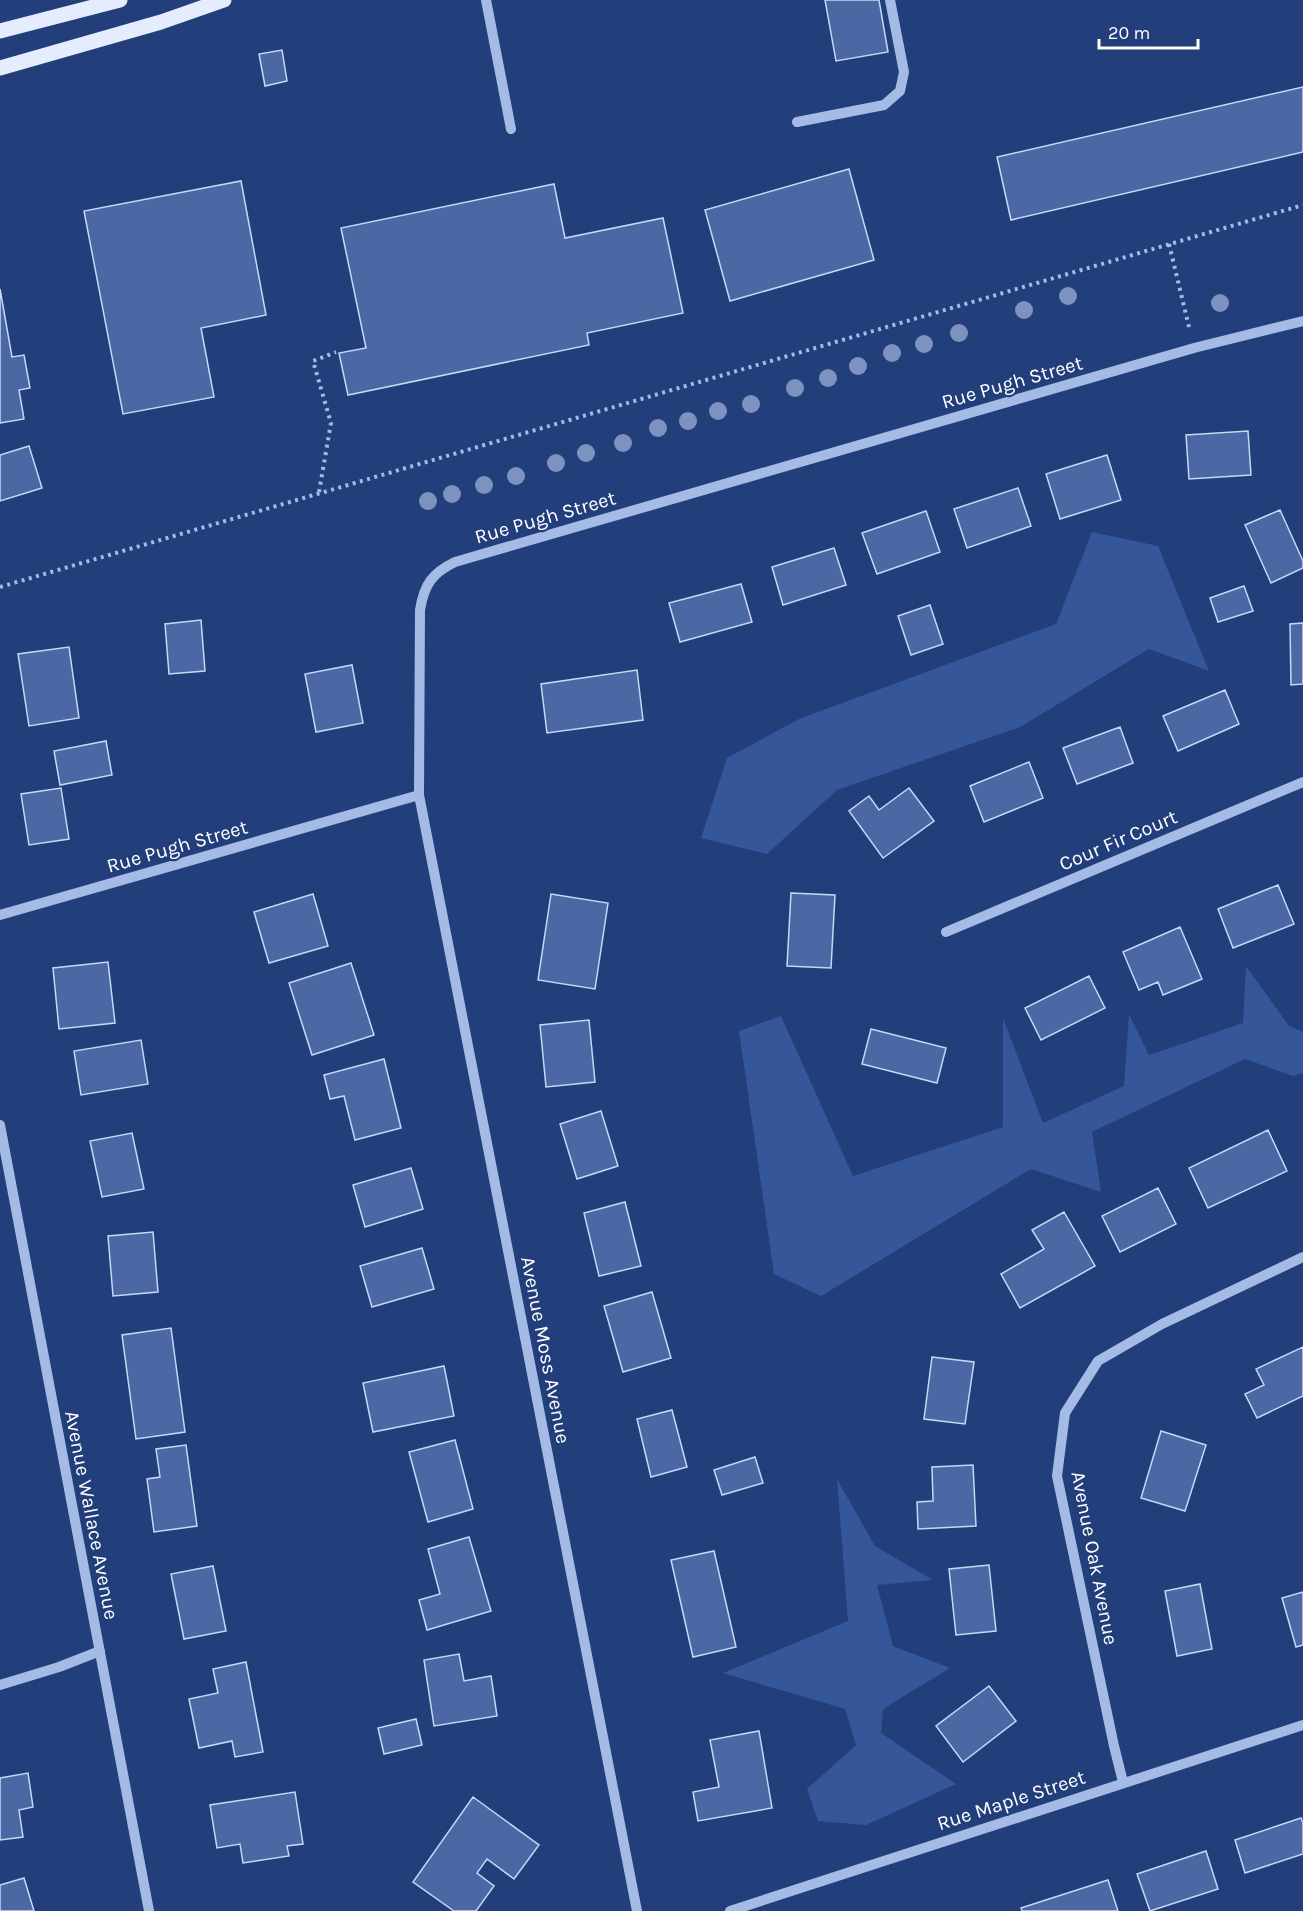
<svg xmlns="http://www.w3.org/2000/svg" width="1303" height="1911" font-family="Karla,sans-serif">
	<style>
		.green { fill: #355699 }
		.building { fill: #4b68a4; stroke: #c8d7f4; stroke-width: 1.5 }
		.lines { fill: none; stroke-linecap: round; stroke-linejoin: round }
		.path { stroke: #a5bae5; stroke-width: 4; stroke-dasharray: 3 4.5; stroke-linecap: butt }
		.minor { stroke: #a5bae5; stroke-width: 10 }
		.major { stroke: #e5ecfd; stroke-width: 15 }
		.tree { fill: #7d92be }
		.labels { text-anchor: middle; stroke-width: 4.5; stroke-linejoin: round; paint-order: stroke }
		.street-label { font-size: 20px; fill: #fff; stroke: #223e7b }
	</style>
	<rect width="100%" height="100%" fill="#223e7b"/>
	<path class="green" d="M1092 532 1158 546 1209 671 1149 649 1020 727 837 790 767 854 701 838 727 758 799 719 1056 624Z
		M1246 966 1289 1026 1303 1032V1073L1293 1076 1245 1059 1092 1132 1101 1192 1031 1169 821 1296 774 1274 739 1031 781 1016 853 1176 1003 1127V1018L1043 1123 1124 1086 1129 1014 1149 1055 1243 1023Z
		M837 1479 875 1546 933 1580 877 1585 893 1646 950 1668 883 1709 881 1733 956 1784 866 1825 818 1821 807 1789 856 1745 845 1709 723 1673 848 1621Z"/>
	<path class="building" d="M825 0H879L888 52 836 61Z
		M282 50 287 81 265 86 259 54Z
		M1303 87V152L1011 220 997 157Z
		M849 169 874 260 730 301 705 210Z
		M241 181 266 315 201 328 214 397 123 414 84 211Z
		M554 184 565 238 663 218 683 313 587 333 589 345 348 395 339 353 366 348 341 228Z
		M0 289 12 357 24 355 30 388 19 390 24 419 0 423Z
		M1248 431 1251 475 1189 479 1186 435Z
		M29 446 42 488 0 501V455Z
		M1107 455 1121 500 1060 519 1046 474Z
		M1018 488 1031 526 967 548 954 509Z
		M1280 510 1303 561V568L1271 583 1245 525Z
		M926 511 940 552 877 574 862 533Z
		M834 548 846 585 783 605 772 567Z
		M741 584 752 622 680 642 669 603Z
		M1244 586 1253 611 1218 622 1210 598Z
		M930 605 943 644 911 655 898 616Z
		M201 620 205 671 169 674 165 624Z
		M1303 623V684L1291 685 1290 624Z
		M69 647 79 718 29 726 18 654Z
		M352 665 363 723 316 732 305 674Z
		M637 670 643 720 547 733 541 684Z
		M1225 690 1239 724 1178 751 1163 716Z
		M1120 727 1133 763 1077 784 1063 748Z
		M106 741 112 775 60 785 54 751Z
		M1029 762 1043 798 984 822 970 786Z
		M61 788 69 839 29 845 21 794Z
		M909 788 934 821 883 858 849 811 869 796 879 810Z
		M1278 885 1294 924 1233 948 1218 909Z
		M791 893 835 895 831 968 787 966Z
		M313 894 328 946 269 963 254 912Z
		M551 894 608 903 595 989 538 980Z
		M1180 927 1202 979 1163 995 1158 982 1139 990 1123 952Z
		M108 962 115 1023 59 1029 53 968Z
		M351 963 374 1035 312 1055 289 983Z
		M1089 976 1105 1008 1041 1040 1025 1008Z
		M589 1020 595 1082 546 1087 540 1025Z
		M871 1029 946 1048 937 1083 862 1064Z
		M141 1040 148 1084 81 1095 74 1051Z
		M384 1059 401 1128 355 1140 344 1096 330 1099 324 1075Z
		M601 1111 618 1166 577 1179 560 1124Z
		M1268 1130 1287 1171 1208 1208 1189 1168Z
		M132 1133 144 1189 102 1197 90 1141Z
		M411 1168 423 1209 365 1227 353 1185Z
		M1158 1188 1176 1224 1120 1252 1102 1216Z
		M625 1202 641 1266 599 1276 584 1213Z
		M1064 1212 1095 1266 1020 1308 1001 1274 1044 1249 1032 1230Z
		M153 1232 158 1292 113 1296 108 1236Z
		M422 1248 434 1289 372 1307 360 1266Z
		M652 1292 671 1358 623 1372 604 1306Z
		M171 1328 185 1432 136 1439 122 1335Z
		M1303 1347V1396L1257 1418 1245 1394 1264 1385 1256 1369Z
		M932 1357 974 1362 965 1424 924 1419Z
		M444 1366 454 1416 373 1432 363 1383Z
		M672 1410 687 1467 651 1477 637 1419Z
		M1161 1431 1206 1445 1185 1511 1141 1498Z
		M455 1440 473 1509 428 1522 409 1452Z
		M186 1445 197 1526 154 1532 147 1479 160 1477 156 1449Z
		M755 1457 763 1483 722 1495 714 1470Z
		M973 1465 976 1526 918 1529 917 1502 933 1501 932 1467Z
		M469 1537 491 1611 427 1630 419 1600 440 1594 428 1549Z
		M714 1551 736 1647 693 1657 671 1560Z
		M989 1565 996 1631 956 1635 949 1569Z
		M213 1566 226 1631 184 1639 171 1574Z
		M1200 1584 1212 1649 1177 1656 1165 1591Z
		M1303 1592V1645L1296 1647 1282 1598Z
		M459 1654 464 1681 491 1676 497 1716 434 1726 424 1660Z
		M246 1662 263 1752 235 1757 232 1741 199 1748 189 1699 218 1693 213 1669Z
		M989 1686 1016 1721 963 1762 936 1726Z
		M416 1719 422 1745 384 1754 378 1728Z
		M759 1731 772 1808 698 1821 693 1792 719 1787 710 1740Z
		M28 1773 33 1807 19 1810 23 1837 0 1840V1778Z
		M295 1792 303 1844 287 1846 289 1856 243 1863 240 1844 217 1848 210 1805Z
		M473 1797 539 1845 514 1879 487 1859 477 1873 494 1886 476 1911H454L413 1882Z
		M1301 1818 1303 1823V1854L1245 1873 1235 1840Z
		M1206 1851 1218 1889 1150 1911 1137 1874Z
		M24 1878 34 1911H0V1885Z
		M1108 1880 1118 1911H1022L1021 1908Z"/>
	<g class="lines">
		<path class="path" d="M1169 244 1189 327
			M319 492 331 423 313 361 336 352
			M0 587 1303 205"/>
		<path class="minor" d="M486 0 511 129
			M797 122 884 105 900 91 904 72 890 0
			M419 795 637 1911
			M0 915 419 795 420 610C424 585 432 573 455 562L1194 348 1303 321
			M946 932 1303 782
			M0 1125 149 1911
			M0 1685 59 1667 100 1651
			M1123 1782 1114 1746 1057 1476 1065 1413 1098 1361 1162 1324 1303 1257
			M730 1911 1303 1725"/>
		<path class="major" d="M0 31 120 0
			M0 68 161 22 224 0"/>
	</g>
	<g class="tree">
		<circle cx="1068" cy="296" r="9"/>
		<circle cx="1220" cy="303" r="9"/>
		<circle cx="1024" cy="310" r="9"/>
		<circle cx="959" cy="333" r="9"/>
		<circle cx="924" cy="344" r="9"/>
		<circle cx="892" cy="353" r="9"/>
		<circle cx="858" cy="366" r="9"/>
		<circle cx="828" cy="378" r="9"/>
		<circle cx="795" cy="388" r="9"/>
		<circle cx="751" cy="404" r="9"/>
		<circle cx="718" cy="411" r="9"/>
		<circle cx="688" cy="421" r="9"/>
		<circle cx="658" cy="428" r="9"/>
		<circle cx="623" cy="443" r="9"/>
		<circle cx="586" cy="453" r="9"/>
		<circle cx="556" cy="463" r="9"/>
		<circle cx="516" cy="476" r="9"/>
		<circle cx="484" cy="485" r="9"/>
		<circle cx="452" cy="494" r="9"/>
		<circle cx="428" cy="501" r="9"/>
	</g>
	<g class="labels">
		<g class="street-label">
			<text transform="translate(1012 382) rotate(-16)" y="7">Rue Pugh Street</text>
			<text transform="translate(545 517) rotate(-16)" y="7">Rue Pugh Street</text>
			<text transform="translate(1118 840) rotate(-23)" y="7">Cour Fir Court</text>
			<text transform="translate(177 846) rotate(-16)" y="7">Rue Pugh Street</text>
			<text transform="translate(546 1350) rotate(79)" y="7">Avenue Moss Avenue</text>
			<text transform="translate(92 1515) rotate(79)" y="7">Avenue Wallace Avenue</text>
			<text transform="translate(1095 1558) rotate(79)" y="7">Avenue Oak Avenue</text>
			<text transform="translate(1011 1800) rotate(-18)" y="7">Rue Maple Street</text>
		</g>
	</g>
	<path d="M1099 39v9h99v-9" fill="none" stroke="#ffffff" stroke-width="3"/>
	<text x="1108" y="39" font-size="18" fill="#ffffff" stroke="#223e7b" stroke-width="4.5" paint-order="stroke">20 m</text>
</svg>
